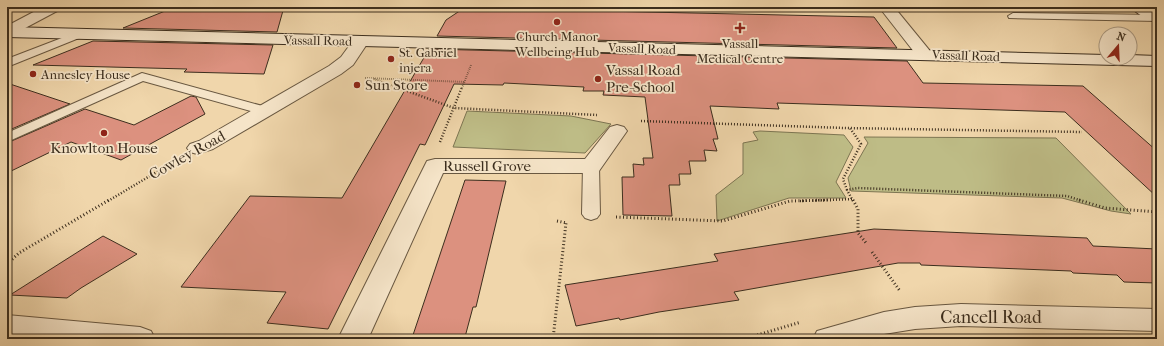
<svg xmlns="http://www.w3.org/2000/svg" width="1164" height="346" font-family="'IM FELL French Canon',serif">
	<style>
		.green { fill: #bebc86; stroke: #7d7552 }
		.building { fill: #dc917f; stroke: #3c2e1e }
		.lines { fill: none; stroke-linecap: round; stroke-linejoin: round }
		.lane-casing { stroke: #695841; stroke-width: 2 }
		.street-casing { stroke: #695841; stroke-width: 2 }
		.secondary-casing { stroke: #3c2e1e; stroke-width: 2 }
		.path-far2 { stroke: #3c2e1e; stroke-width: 2; stroke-dasharray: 0.5 1.5; stroke-linecap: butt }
		.path-far1 { stroke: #3c2e1e; stroke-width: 2.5; stroke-dasharray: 1 2; stroke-linecap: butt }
		.path { stroke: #3c2e1e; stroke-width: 3; stroke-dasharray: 1 2.5; stroke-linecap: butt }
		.lane { fill: #f5e4c8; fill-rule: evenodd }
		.street { fill: #f5e4c8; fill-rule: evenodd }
		.secondary { fill: #f5e4c8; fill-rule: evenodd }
		.poi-dot { fill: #8f2418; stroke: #f5e4c8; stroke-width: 1.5 }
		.labels { text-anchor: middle; stroke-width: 3.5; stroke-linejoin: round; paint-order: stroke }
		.far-poi-label { font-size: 13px; fill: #3c2e1e; stroke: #f5e4c8 }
		.far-street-label { font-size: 13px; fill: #3c2e1e; stroke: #f5e4c8 }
		.poi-label { font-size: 15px; fill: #3c2e1e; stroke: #f5e4c8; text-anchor: start }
		.street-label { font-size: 15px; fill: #3c2e1e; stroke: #f5e4c8 }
		.near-street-label { font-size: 18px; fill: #3c2e1e; stroke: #f5e4c8 }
	</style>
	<rect width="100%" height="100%" fill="#f0d6ab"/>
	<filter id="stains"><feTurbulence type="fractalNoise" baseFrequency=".005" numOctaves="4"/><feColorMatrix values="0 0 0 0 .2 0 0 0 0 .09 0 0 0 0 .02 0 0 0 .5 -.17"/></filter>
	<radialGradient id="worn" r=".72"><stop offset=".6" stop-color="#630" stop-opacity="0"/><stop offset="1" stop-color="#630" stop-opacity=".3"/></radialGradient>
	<path class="green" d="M467 111 571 116 611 124 585 153 453 147Z
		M760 131 844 135 853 147 836 182 846 198H789L717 221 716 195 743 174V143L758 140 753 132Z
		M864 137 1056 138 1131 214 1111 211 1062 198 851 191 848 178 868 143Z"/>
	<path class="building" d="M175 7H284L277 32 123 28Z
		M464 8 874 17 897 48 437 36 446 20Z
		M93 41 273 45 264 74 184 72 187 69 33 65Z
		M429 49 907 61 923 83 1083 86 1157 151V197L1065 112 777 103 779 109 710 106 718 139H713L717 151 704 150 706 161H689L691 174H679L680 185H669L672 216 623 215 622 177H634L633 164 644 165 643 158H653L645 97 603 95 604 91H583L584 87 504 83 503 85 454 84 425 145 420 144 328 329 267 323 286 292 181 287 250 196 342 198Z
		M7 83 70 104 7 131Z
		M191 96 196 97 205 114 121 160 71 142 7 173V143L85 109 134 125Z
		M465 180 506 181 476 307H473L465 337 413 335Z
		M874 229 1087 238 1093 246 1157 249V283L1124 282 1117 275 1073 273 1071 271 921 265 920 263H898L734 292 739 300 659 312 620 320 619 318 576 326 565 285 718 261 714 254Z
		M103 236 137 254 81 288 67 298 10 295Z"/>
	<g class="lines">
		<g class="lane-casing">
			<path id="lane" d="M1013 13 1157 15V21L1009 18 1008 16Z
				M80 31 84 32 86 34 84 36 7 67V59Z
				M142 73 270 108 272 111 270 114 265 115 143 81 7 142V133Z
				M591 161 597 163 599 166 600 214 597 218 591 220 585 218 582 214 583 166 585 163Z"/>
		</g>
		<g class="street-casing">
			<path id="street" d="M43 7H61L59 10 12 35 7 37V26Z
				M879 7H894L930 51 932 54 930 57 924 59 918 57Z
				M361 36 367 38 369 41 353 65 341 74 213 149 197 154 190 152 187 148 190 144 199 141 329 66 341 57 355 38Z
				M617 125 624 127 627 131 599 171 591 173H443L368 339H338L427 161 435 159H585L610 127Z
				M961 304 1157 309V331L961 326 915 329 884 334 868 339H813L817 331 884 312 915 307Z
				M7 315 140 327 151 331 155 339H23L7 337Z"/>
		</g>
		<g class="secondary-casing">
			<path id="secondary" d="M1131 7H1148L1157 12V22C1149 20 1136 14 1131 7Z
				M7 27 1106 55V58H1130V55L1157 56V66L7 37Z"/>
		</g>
		<path class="path-far2" d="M586 7H629
			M975 7 991 11
			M365 78 465 82
			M374 79 398 88
			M462 88 471 65"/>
		<path class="path-far1" d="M396 87 454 108 597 115
			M641 121 845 128 1082 132
			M440 142 462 87
			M847 190 843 179 861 144 850 128
			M108 201 175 161
			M800 201 853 199
			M853 201 847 190 858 188 1067 196 1082 201"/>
		<path class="path" d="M853 200 858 209V233L867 244
			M1079 200 1105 208 1157 212
			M616 217 723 221 790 201 831 200
			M557 221 567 223
			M872 252 900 291
			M7 264 19 253 109 200
			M553 339 566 223
			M744 339 801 322"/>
		<use href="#lane" class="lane"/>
		<use href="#street" class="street"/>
		<use href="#secondary" class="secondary"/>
	</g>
	<g class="poi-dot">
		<circle cx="557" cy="22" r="4"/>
		<path d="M738 22h4v4h4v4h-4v4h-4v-4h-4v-4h4z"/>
		<circle cx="391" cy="59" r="4"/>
		<circle cx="33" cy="74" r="4"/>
		<circle cx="598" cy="79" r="4"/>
		<circle cx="357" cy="85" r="4"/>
		<circle cx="104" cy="133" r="4"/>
	</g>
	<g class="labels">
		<g class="far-poi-label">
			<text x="557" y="41">Church Manor<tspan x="557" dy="15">Wellbeing Hub</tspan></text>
			<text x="740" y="48">Vassall<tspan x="740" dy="15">Medical Centre</tspan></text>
			<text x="399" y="57" text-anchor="start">St. Gabriel<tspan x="399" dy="15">injera</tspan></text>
			<text x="41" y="79" text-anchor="start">Annesley House</text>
		</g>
		<g class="far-street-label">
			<text transform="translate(318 40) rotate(1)" y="5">Vassall Road</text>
			<text transform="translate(642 48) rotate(2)" y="5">Vassall Road</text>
			<text transform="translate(966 55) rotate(2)" y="5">Vassall Road</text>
		</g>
		<g class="poi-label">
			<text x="606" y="75">Vassal Road<tspan x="606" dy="17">Pre-School</tspan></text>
			<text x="365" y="90">Sun Store</text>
			<text x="104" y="153" text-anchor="middle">Knowlton House</text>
		</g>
		<g class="street-label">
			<text transform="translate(187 155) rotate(-29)" y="5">Cowley Road</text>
			<text x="487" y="171">Russell Grove</text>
		</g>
		<g class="near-street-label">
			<text x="991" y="323">Cancell Road</text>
		</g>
	</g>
	<rect width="1164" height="346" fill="none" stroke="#f0d6ab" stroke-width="24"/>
	<rect x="8" y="8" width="1148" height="330" fill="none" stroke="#3c2e1e" stroke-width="2"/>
	<rect x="12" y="12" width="1140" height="322" fill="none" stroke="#3c2e1e"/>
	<g transform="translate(1118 46) rotate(19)"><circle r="19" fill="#f5e4c8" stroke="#ab9b84"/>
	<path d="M0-3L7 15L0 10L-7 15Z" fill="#8f2418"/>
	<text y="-6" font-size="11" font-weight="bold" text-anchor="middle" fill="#3c2e1e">N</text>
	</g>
	<rect width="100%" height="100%" filter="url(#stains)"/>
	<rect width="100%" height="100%" fill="url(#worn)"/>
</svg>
